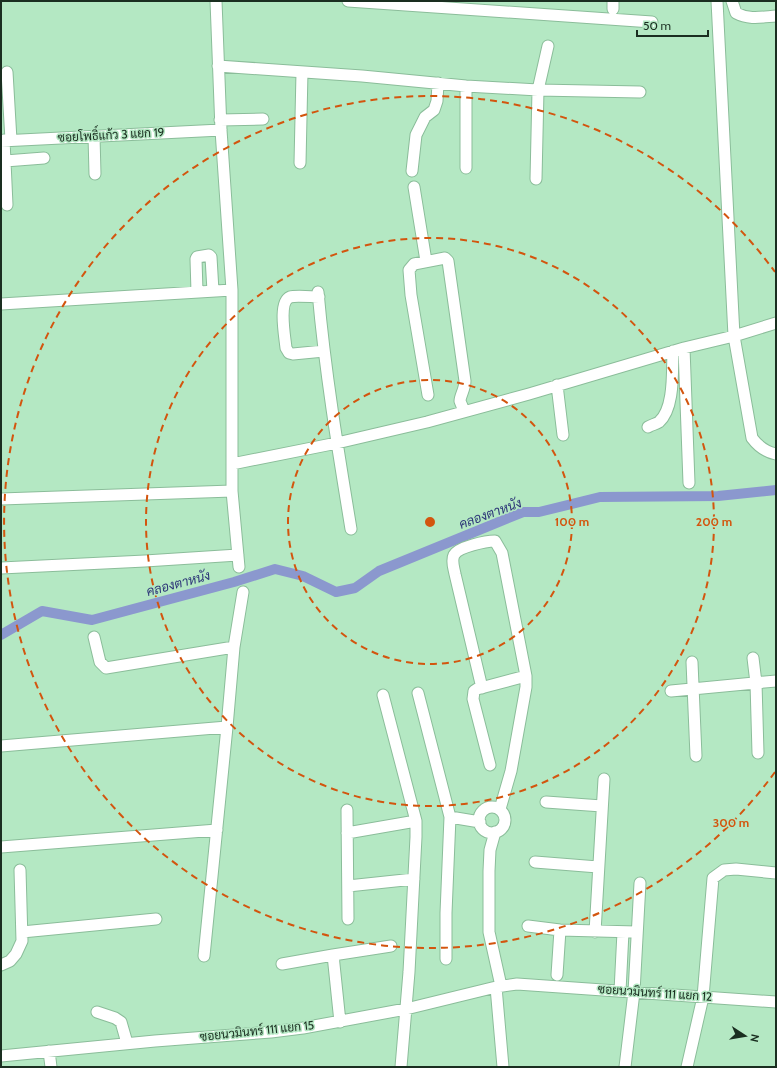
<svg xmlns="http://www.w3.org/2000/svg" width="777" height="1068" font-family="Cabin,Sarabun,sans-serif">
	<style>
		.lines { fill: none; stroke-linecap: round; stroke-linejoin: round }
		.canal { stroke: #8b98ce; stroke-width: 10 }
		.minor-casing { stroke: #8bbd9a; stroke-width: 13 }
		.minor { stroke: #fff; stroke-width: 11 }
		.ring { fill: none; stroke: #d3550e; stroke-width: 2; stroke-dasharray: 7 5 }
		.labels { text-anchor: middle; stroke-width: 3; stroke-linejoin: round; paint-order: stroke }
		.street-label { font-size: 12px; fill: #1a2e20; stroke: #b4e8c3 }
		.water-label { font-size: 13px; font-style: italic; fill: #2d3678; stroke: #b4e8c3 }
		.centre { fill: #d3550e; stroke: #b4e8c3; stroke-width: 2 }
		.ring-label { font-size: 12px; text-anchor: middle; font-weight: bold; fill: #d3550e; stroke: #b4e8c3; stroke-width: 3; stroke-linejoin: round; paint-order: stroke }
	</style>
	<rect width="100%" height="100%" fill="#b4e8c3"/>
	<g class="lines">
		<path class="canal" d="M1 635 42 611 92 620 234 582 275 569 303 576 336 592 355 588 379 571 523 512H539L600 497 718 496 776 490"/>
		<g class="minor-casing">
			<path id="minor" d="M216 1 221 130 232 290V491L239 567
				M348 1 652 22
				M717 1 734 336 752 438C758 446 766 452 776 454
				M732 1 736 13C749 20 762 17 776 16
				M613 9V1
				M218 66 362 76 466 86 538 90 640 92
				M7 72 11 140
				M220 120 263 119
				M94 136 95 174
				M4 140 7 205
				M1 141 221 130
				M5 161 44 158
				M300 163 302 72
				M466 168V86
				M412 171 416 135 425 117 434 110 437 101 438 83
				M536 179 538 90 548 46
				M414 187 426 261
				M197 292 196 259 197 257 209 255 211 257 213 291
				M318 292C325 371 338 450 351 529
				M319 297C312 297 296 295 290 297 278 302 285 337 286 348L289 353 293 354 324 351
				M1 304 232 290
				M684 348 689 483
				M557 385 563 435
				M428 395 411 295 409 270 414 264 445 258 448 261 465 381C465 389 460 396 460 401 461 404 463 408 464 411
				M648 427C651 425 656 424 659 422 675 408 672 370 673 351
				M232 464 337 443 427 422 529 394 684 348 734 336 776 323
				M1 499 232 491
				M1 568 145 561 238 555
				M94 637 100 662 106 668 234 647
				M753 658 756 683 758 753
				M692 662 696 756
				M482 688 455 574C454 568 451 561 454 555 458 547 486 541 495 541L502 553 526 676V687L511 771 500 809
				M671 691 776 681
				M418 693 450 817 446 913V959
				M383 695 416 821V837L409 972 401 1067
				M1 746 227 727
				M490 765 473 699 474 691 477 689 526 676
				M546 802 602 806
				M479 820a13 13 0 1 1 26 0a13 13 0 1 1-26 0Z
				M347 810 348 919
				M450 817 480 822
				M495 832 490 850 489 871V932L501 986
				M347 833 416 821
				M1 847 217 830
				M535 862 598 867
				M348 886 414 879
				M528 926 560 930 636 932
				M22 932 156 919
				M595 932 604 779
				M204 956 227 727 234 647 243 592
				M282 964 333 955
				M1 965 10 961 16 954 22 941 20 870
				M557 975 560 930
				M496 987 503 1067
				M620 991 623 932
				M97 1012 115 1018 121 1022 127 1043
				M340 1022 333 955 391 946
				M49 1051 51 1067
				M1 1056 155 1041 271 1032 303 1028 406 1009 496 987 517 984 776 1002
				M625 1067 634 992 640 883
				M687 1067 703 997 713 878 724 870 736 869 776 873"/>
		</g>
		<use href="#minor" class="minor"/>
	</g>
	<g class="ring">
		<circle cx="430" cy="522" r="142"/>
		<circle cx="430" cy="522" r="284"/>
		<path d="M775 772A426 426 0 1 1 775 272"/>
	</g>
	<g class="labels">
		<g class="street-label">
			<text transform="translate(111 135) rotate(-3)" y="4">ซอยโพธิ์แก้ว 3 แยก 19</text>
			<text transform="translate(655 993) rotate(4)" y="4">ซอยนวมินทร์ 111 แยก 12</text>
			<text transform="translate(257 1031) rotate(-6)" y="4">ซอยนวมินทร์ 111 แยก 15</text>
		</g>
		<g class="water-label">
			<text transform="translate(490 513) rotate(-20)" y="5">คลองตาหนัง</text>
			<text transform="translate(178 583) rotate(-15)" y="5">คลองตาหนัง</text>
		</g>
	</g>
	<circle cx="430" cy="522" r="6" class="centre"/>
	<g class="ring-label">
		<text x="572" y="526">100 m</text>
		<text x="714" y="526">200 m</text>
		<text x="731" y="827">300 m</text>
	</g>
	<rect width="777" height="1068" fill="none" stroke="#1a2e20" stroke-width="4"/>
	<g transform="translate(745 1036) rotate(102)" stroke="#b4e8c3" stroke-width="3" paint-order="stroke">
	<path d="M0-3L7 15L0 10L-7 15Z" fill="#1a2e20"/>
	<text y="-6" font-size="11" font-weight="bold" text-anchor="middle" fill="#1a2e20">N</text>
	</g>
	<path d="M637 30v6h71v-6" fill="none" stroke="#1a2e20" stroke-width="2"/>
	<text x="643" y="30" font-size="12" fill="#1a2e20" stroke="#b4e8c3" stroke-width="3" paint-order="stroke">50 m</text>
</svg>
